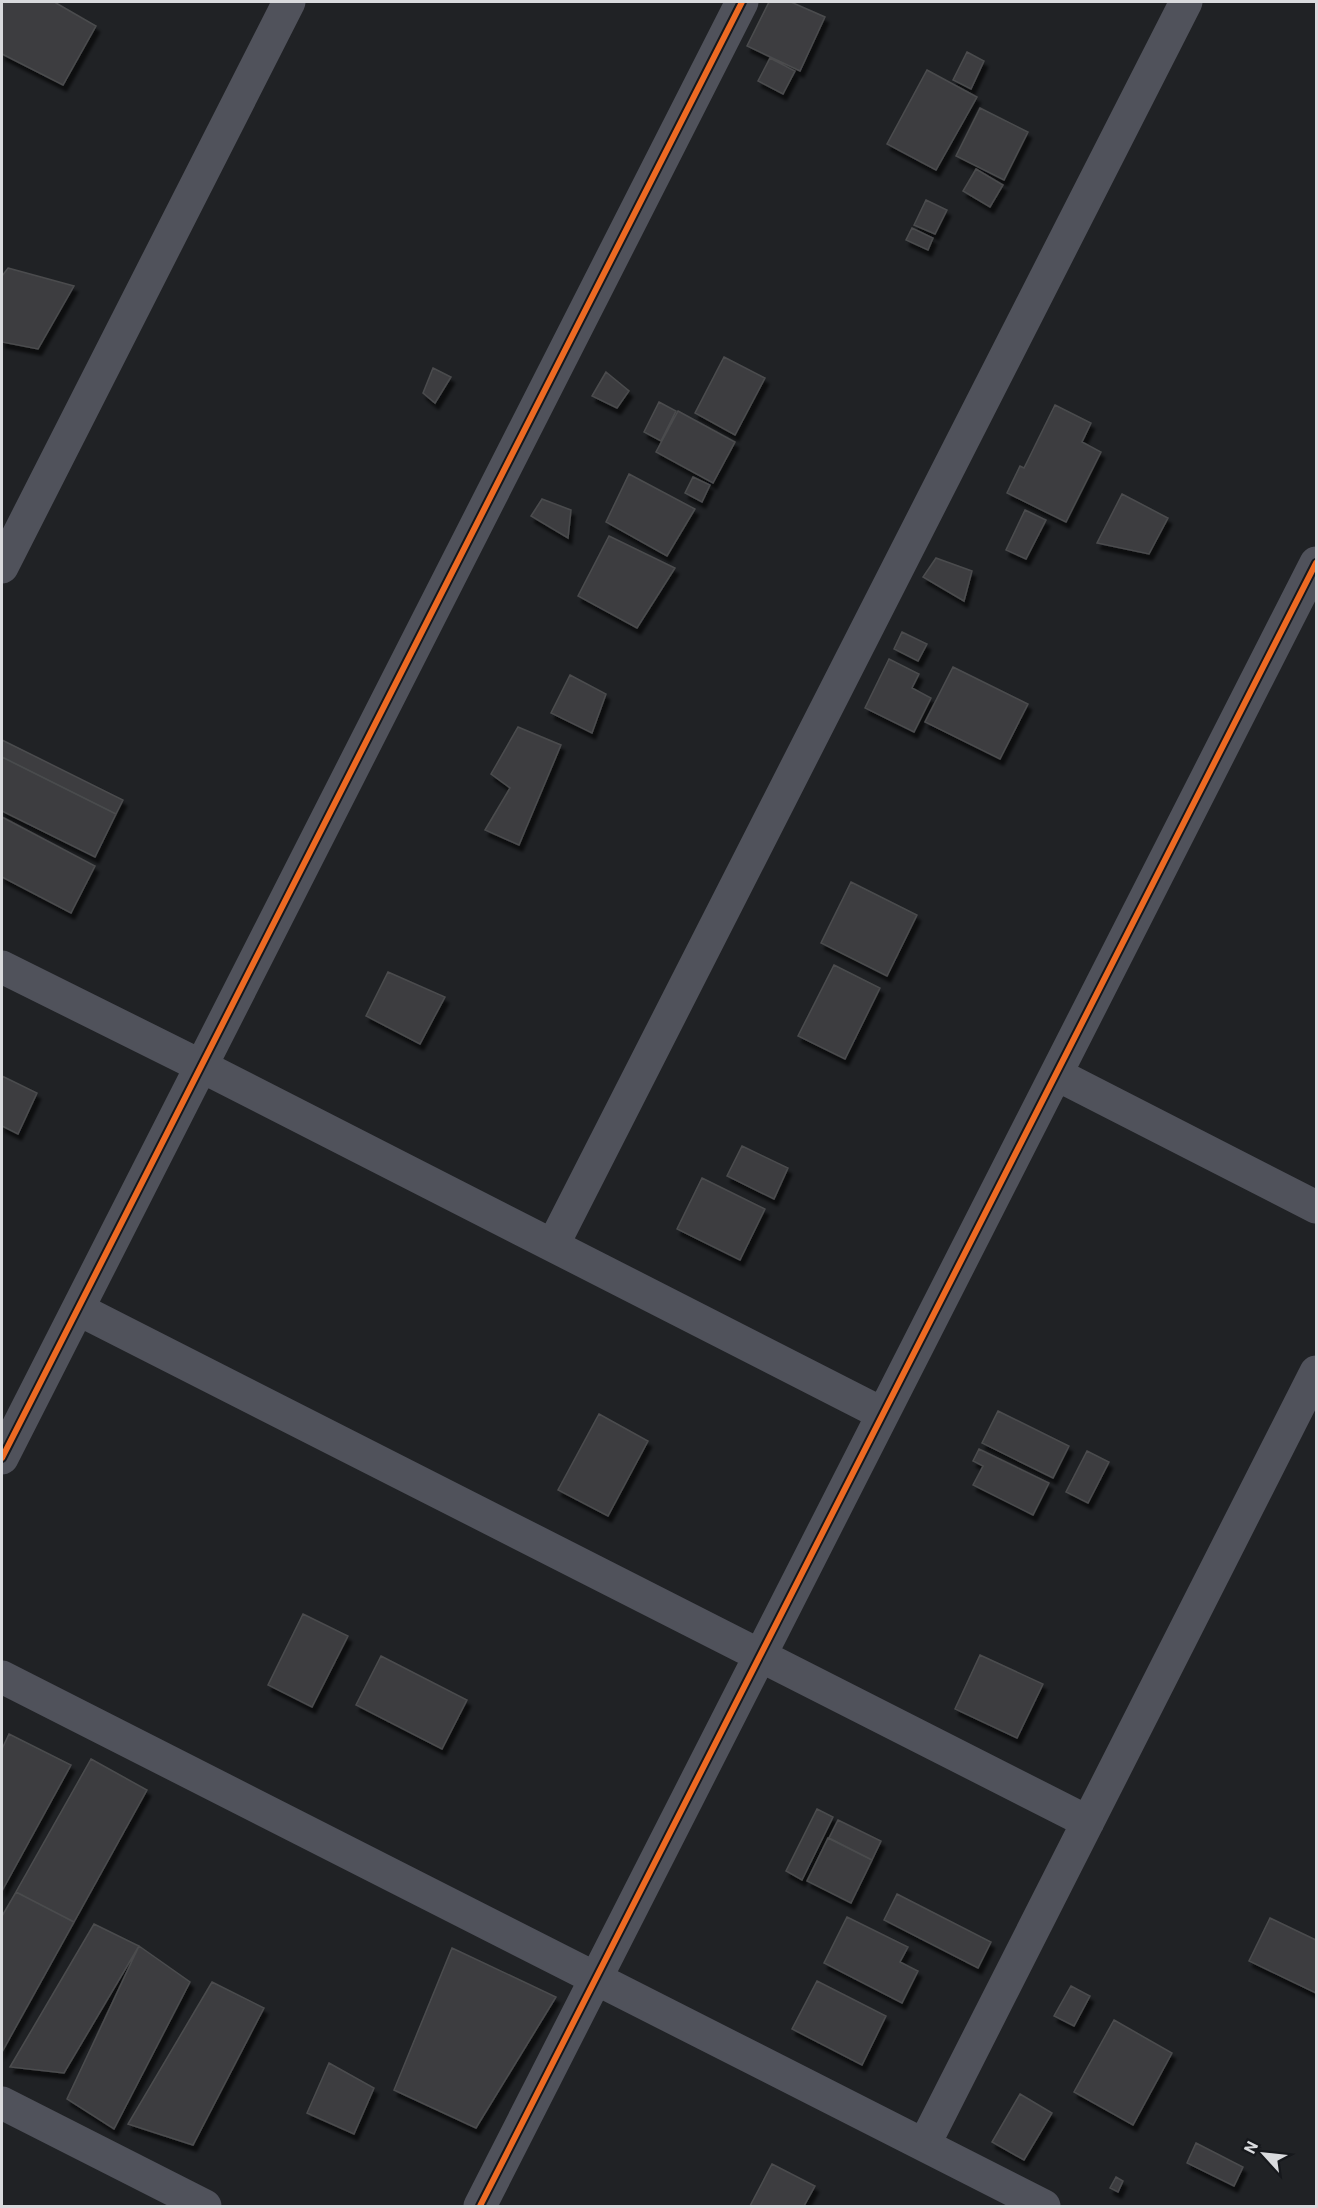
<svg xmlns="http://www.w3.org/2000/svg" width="1318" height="2208" font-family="Roboto,sans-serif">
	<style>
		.building { fill: #3d3e41; stroke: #4b4c4e; stroke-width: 1.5; filter: url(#shadow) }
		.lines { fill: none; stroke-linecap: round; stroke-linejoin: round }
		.street { stroke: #50525b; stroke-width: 33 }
		.cycleway-casing { stroke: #16181c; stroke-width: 10 }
		.cycleway { stroke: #ed6a23; stroke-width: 6 }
	</style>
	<defs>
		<filter id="shadow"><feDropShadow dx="3.5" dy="6" stdDeviation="1.5" flood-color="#0009"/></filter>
	</defs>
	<rect width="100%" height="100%" fill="#202225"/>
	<path class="building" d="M2 2H57L56 3 96 26 63 85 2 54Z
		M769 2H791L825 17 800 71 747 46Z
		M967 52 984 61 971 89 953 80Z
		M770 58 795 71 783 94 758 81Z
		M927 70 977 97 936 170 887 144Z
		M980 108 1028 132 1004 180 956 156Z
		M976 169 1003 185 990 207 963 191Z
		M926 200 947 210 935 234 914 225Z
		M912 228 933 238 928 250 906 240Z
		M8 268 74 286 38 349 2 342V276Z
		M724 357 765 378 735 435 695 413Z
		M433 368 451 377 435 403 423 393Z
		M606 372 629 391 617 408 592 396Z
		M659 402 676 411 661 441 644 432Z
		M1055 405 1091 423 1082 442 1101 452 1066 522 1007 493 1020 466 1024 468Z
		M678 411 735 442 713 483 656 452Z
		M629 474 695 509 667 556 606 522Z
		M693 477 710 485 702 502 685 493Z
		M1122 494 1168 518 1149 554 1097 543Z
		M542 499 571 510 568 538 531 516Z
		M1025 510 1046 520 1026 559 1006 550Z
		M609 536 675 568 637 628 578 596Z
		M936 558 972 571 964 601 923 577Z
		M902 632 927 644 918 661 894 649Z
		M889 659 919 674 912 688 931 698 914 732 865 708Z
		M953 667 1028 704 1000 759 925 722Z
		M570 675 606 694 592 733 551 713Z
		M518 727 561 745 519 845 485 830 510 788 491 774Z
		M2 740 123 800 116 814 2 757Z
		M2 757 116 814 95 857 2 811Z
		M2 817 95 866 71 913 2 877Z
		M851 882 917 915 887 976 821 943Z
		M834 965 880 988 845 1059 798 1036Z
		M388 972 445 997 420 1044 366 1016Z
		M2 1076 37 1093 18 1134 2 1126Z
		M742 1146 788 1168 774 1199 727 1176Z
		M702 1178 765 1209 740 1260 677 1229Z
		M998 1411 1069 1446 1053 1478 982 1443Z
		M599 1414 648 1441 608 1516 558 1490Z
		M979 1449 1049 1483 1033 1515 973 1485 983 1466 973 1461Z
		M1087 1451 1109 1462 1088 1503 1066 1492Z
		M303 1614 348 1636 312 1707 268 1685Z
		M980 1655 1043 1684 1017 1738 955 1709Z
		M381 1656 467 1700 442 1749 356 1705Z
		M9 1734 71 1765 2 1891V1749Z
		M91 1759 147 1790 74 1922 16 1892Z
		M817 1809 833 1817 802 1880 786 1871Z
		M838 1820 881 1841 872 1860 829 1838Z
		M828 1838 872 1860 851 1903 807 1881Z
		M16 1892 74 1922 2 2052V1916Z
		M897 1894 991 1942 978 1968 884 1920Z
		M847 1917 908 1947 900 1962 918 1971 902 2003 824 1963Z
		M1270 1918 1316 1940V1993L1249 1961Z
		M94 1924 139 1946 64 2073 10 2067Z
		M139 1946 190 1982 114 2129 67 2099Z
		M452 1948 556 1997 476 2128 394 2090Z
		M817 1981 886 2016 862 2065 792 2029Z
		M212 1982 264 2008 193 2145 128 2124Z
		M1071 1986 1090 1996 1074 2026 1054 2016Z
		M1114 2020 1172 2053 1133 2125 1074 2092Z
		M329 2063 374 2088 354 2134 307 2113Z
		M1020 2094 1052 2113 1024 2160 992 2142Z
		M1196 2143 1243 2167 1234 2186 1187 2163Z
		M772 2164 815 2186 804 2206H750Z
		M1116 2177 1123 2181 1118 2192 1110 2188Z"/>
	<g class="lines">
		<path class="street" d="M2 567 289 2
			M2 967 201 1066 883 1414
			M1056 1074 1316 1207
			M553 1245 1186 2
			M78 1309 1088 1822
			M2 1458 742 2
			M2 1677 1044 2206
			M2 2103 205 2206
			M924 2145 1316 1372
			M480 2206 1316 563"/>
		<g class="cycleway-casing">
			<path id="cycleway" d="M2 1458 742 2
				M480 2206 1316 563"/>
		</g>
		<use href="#cycleway" class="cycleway"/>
	</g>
	<rect width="1318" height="2208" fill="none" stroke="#d9dadd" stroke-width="6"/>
	<g transform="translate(1264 2154) rotate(297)" stroke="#16181c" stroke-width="4.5" paint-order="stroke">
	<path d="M0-4.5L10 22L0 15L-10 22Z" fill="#d9dadd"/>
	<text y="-9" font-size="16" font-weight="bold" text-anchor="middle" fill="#d9dadd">N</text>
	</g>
</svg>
